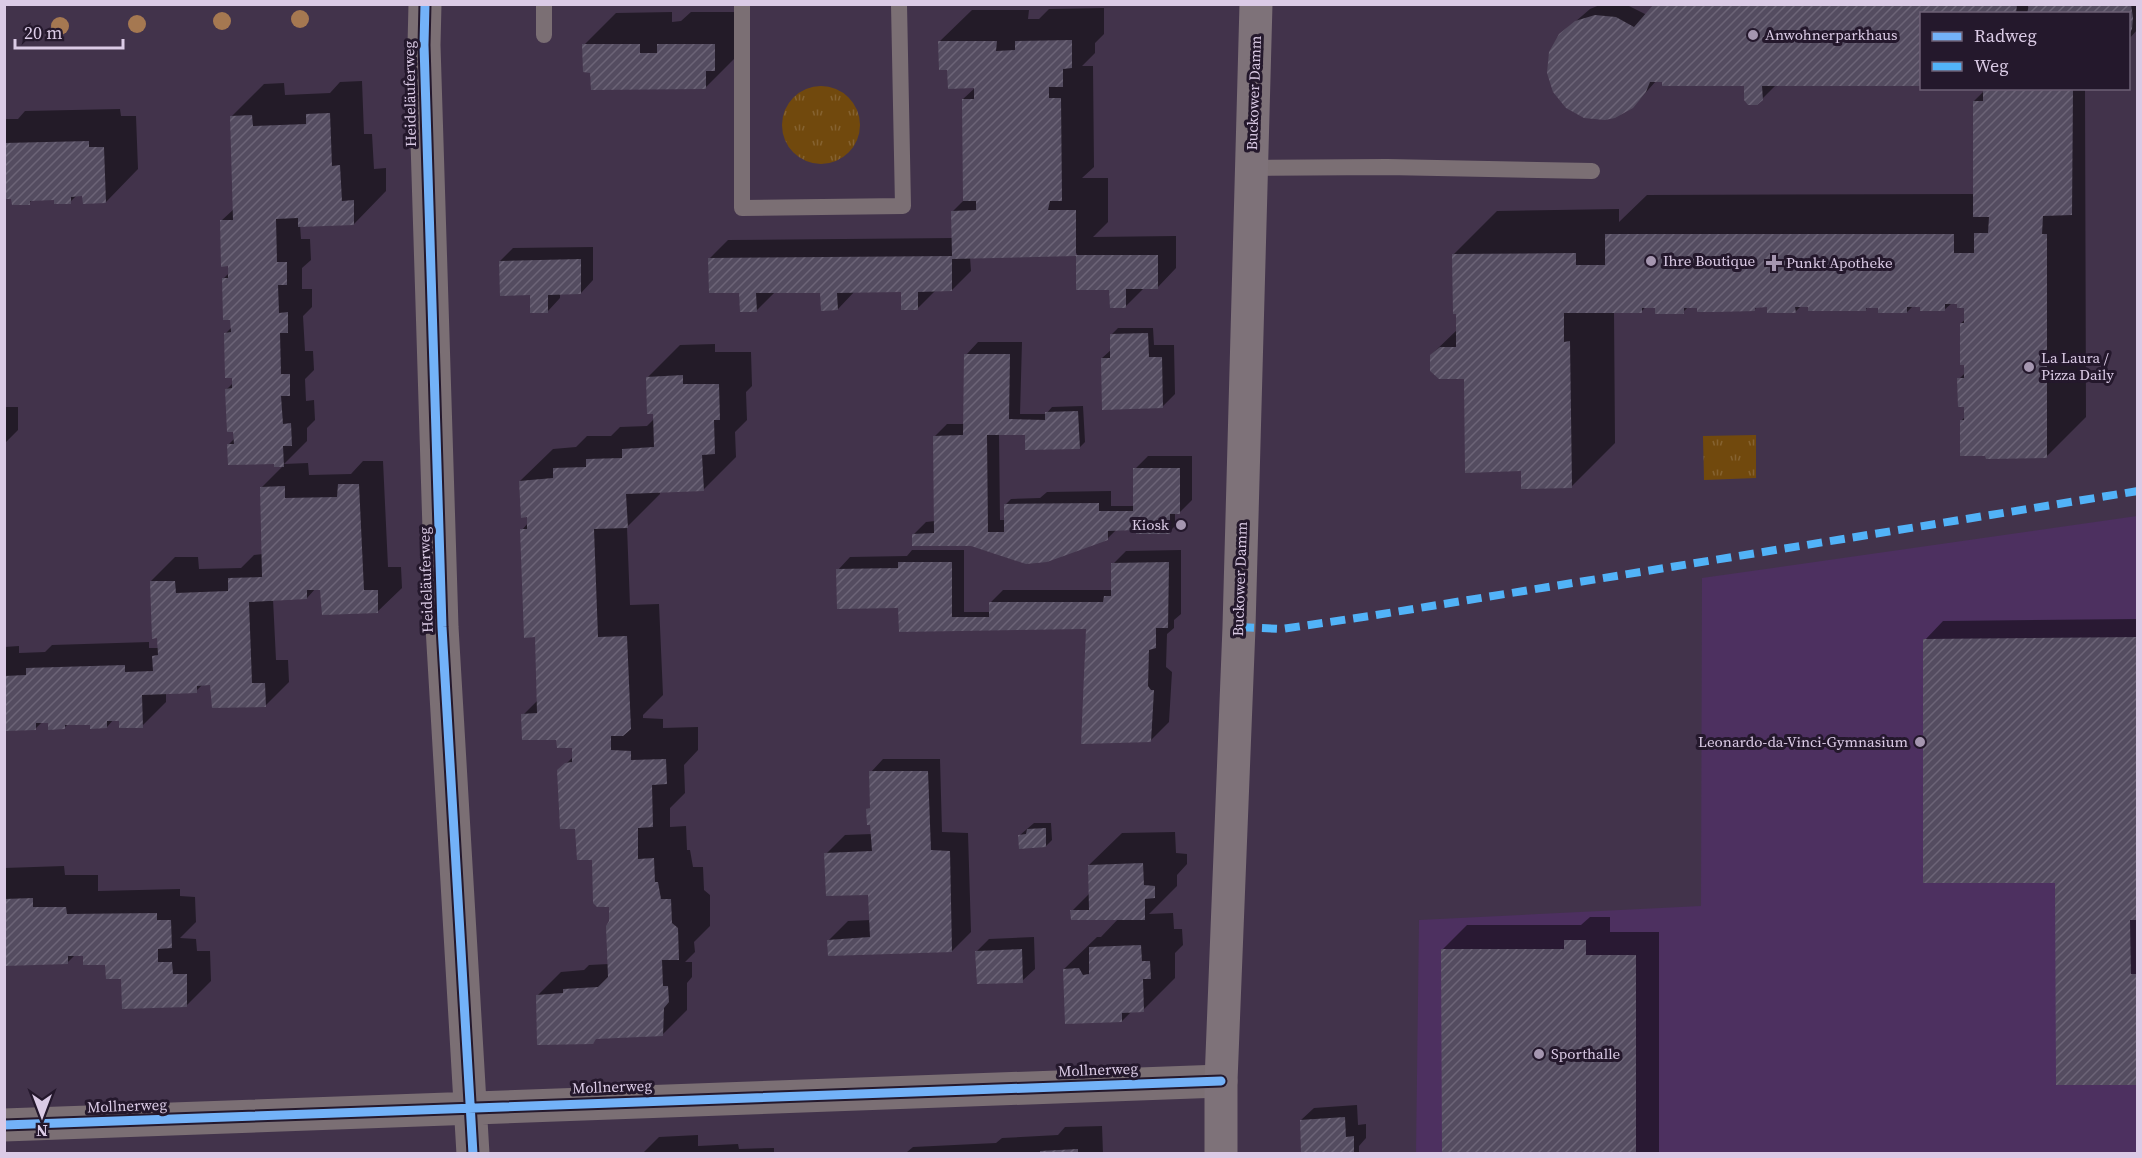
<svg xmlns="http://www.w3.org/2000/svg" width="2142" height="1158" font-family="'Source Serif 4',serif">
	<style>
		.built { fill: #4d3060 }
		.park { fill: url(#park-tufts) }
		.shadow { fill: #0007 }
		.building { fill: url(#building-hatch) }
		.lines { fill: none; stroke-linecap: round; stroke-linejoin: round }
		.service { stroke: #7b6f74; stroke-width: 16 }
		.minor { stroke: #7b6f74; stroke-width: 33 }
		.secondary { stroke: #7e7279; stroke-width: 33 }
		.quiet { stroke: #52b3f8; stroke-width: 8; stroke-dasharray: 15 8; stroke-linecap: butt }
		.cycleway-casing { stroke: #24182c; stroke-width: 13 }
		.cycleway { stroke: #73b2f8; stroke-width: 9 }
		.tree { fill: #a57851 }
		.poi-dot { fill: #a596b0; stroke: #24182c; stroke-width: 2 }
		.labels { text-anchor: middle; stroke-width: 6; stroke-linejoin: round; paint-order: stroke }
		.poi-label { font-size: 15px; fill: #dbcbe6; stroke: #24182c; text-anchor: start }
		.street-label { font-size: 15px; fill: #dbcbe6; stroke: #24182c }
	</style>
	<defs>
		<pattern id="park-tufts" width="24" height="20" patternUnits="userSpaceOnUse" patternTransform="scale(1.5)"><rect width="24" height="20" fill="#71490d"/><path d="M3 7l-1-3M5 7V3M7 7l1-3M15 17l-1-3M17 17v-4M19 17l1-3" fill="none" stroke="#856230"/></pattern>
		<pattern id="building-hatch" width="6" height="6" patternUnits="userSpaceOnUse" patternTransform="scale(1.5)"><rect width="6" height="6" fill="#544c60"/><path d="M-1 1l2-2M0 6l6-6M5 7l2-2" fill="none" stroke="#6c6477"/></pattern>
	</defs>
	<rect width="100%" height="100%" fill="#42334b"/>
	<path class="built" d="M2137 516V1153L1416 1154 1419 920 1701 906 1702 578Z"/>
	<path class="park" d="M782 125a39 39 0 1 1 78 0a39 39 0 1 1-78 0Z
		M1756 435V478L1704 480 1703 436Z"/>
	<path class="shadow" d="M1602 4H1625L1647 15 1656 4H2028V8L2031 4H2138V29L2128 40V14H1922L1775 86 1757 104 1745 85 1663 81H1656L1640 99 1560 35 1590 9Z
		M1104 8V34L1095 43V53L1082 66H1093L1094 167 1082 178H1108V222L1093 237 1176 236V268L1158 287H1145L1126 306 1111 288H1077V253L1075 255 970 257 971 271 952 290H936L918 308 902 290 855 291 838 309 821 291 775 292 756 311 741 291 709 259 728 240 953 238V211L964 200 963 99 976 87 948 69 939 42 972 10H1029L1028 19H1039L1049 9Z
		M672 12V22L681 21 691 12H746L738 55 705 88 592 71 584 45 616 13Z
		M362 81 364 134H372L374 169 386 168V191L354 224 300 225 301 239H310L311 260 302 268V289H312V307L303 316 305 351H313L314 370 305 379 306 401 314 400 315 420 307 428V441L284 464 308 463 309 475 351 474 363 461H383L388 567H401L402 588 377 612 322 588H316L307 598 273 599 276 660H288L289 682 265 706 211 683 203 684 196 691 166 693V702L142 726 114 719 107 727 91 723 68 724 64 728 49 721 42 722 36 728 4 729V647L19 646V653L45 652 52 645 149 642V648H159L151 581 175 557H198L199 569 241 568 254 555 263 554 261 488 284 465 276 466 275 462 228 445 235 438 227 389 233 383 225 334 232 327 223 279 229 273 221 221 235 208 232 116 264 84 284 83 285 95 330 93 340 82Z
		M1984 88H2085L2086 417 2046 457 1962 420 1966 416 1959 379 1965 373 1961 323 1966 319V307L1958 303H1952L1944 310 1913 306 1907 312 1880 306H1869L1865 310 1810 306H1801L1795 312 1769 306H1758L1754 310 1689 306 1683 312 1657 306H1646L1642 311H1614L1615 443 1571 487 1523 469 1465 378 1431 355 1458 329 1453 255 1497 211 1619 209V222L1647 195 1975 194 1974 101 1984 91Z
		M120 109 121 116H136L138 169 106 202 84 195H77L70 202 56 199H33L29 203 13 197 4 199V119H18L25 111Z
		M593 247V280L581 293H560V298L548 311 500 261 513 248Z
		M1118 328H1153L1154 345H1174L1175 394 1162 407 1102 358 1112 349V334Z
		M978 342H1022L1020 414H1046L1052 407 1083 406 1085 442 1079 448 1026 434H999L1000 520H1006L1005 505 1011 499 1040 498 1047 492 1111 491V506H1135V469L1148 456H1192V500L1180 512H1175V526L1169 532 1138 528 1117 529 1107 539 971 544 914 534 926 522 935 521 934 437 947 424H965L966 355Z
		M715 344V352H751L752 386 746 392 747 420 735 432 736 457 703 490 660 491V494L627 527 630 605 659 604 663 695 643 715V718L663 719V728L698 727V750L684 765 685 793 670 808V827L686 826 687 850H690L693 867H703L704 890 710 895V926L694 942 695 952 685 962H692V977L687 983V1010L663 1034 537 996 561 972 584 970 589 965 609 964 611 905 594 859 577 827 559 771 574 756 573 746 523 715 538 700 536 636 522 530 528 523 520 481 553 449 576 447 587 436H611L620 427 647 426 655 418 647 378 680 345Z
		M4 387 5 407H18V430L4 444Z
		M912 550H964V612H990L991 602 1003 590H1113V564L1126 551 1181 550V614L1174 620V628L1167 634 1166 667 1172 672 1169 722 1151 740 1090 628 952 630 900 606 838 570 850 557 907 556Z
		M2138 619V1083L2056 881 1925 640 1943 621Z
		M883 759H940L942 832 968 833 971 932 952 951 829 940 848 921 871 920 870 893 826 854 845 835 872 834 868 810 872 806 871 772Z
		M1034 823H1051L1052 840 1046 846 1020 835Z
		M1175 832 1176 853 1187 854V864L1177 875V886L1149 914 1173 913 1174 929H1182L1183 945 1175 953V978L1143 1010 1132 1011 1122 1021 1064 969 1097 937H1101L1119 918 1072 911 1090 893 1089 865 1122 833Z
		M64 866 65 875H98V891L180 889V896L195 897 196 922 180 938 196 939 197 951H210L211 981 187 1005 123 978 107 964 84 954 75 955 67 963 4 964V868Z
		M1590 917H1610V932H1659V1152L1443 1154V949L1467 925H1581Z
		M1034 937 1035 969 1022 981 977 951 989 939Z
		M1357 1105 1358 1125 1366 1124V1138L1359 1146V1154H1303L1301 1120 1314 1108Z
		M1102 1126 1103 1154H878L907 1152 913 1147 996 1143 1002 1138 1058 1135 1065 1127Z
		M698 1135V1146L738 1144 739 1149 774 1148V1154H642L659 1137Z"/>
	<path class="building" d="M1654 4H2017L2016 14H1922V86H1762L1763 100 1757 105H1748L1744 100V86H1662V82H1650L1646 92 1633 108 1615 118 1605 120 1584 118 1566 108 1553 92 1547 73 1549 52 1559 34 1575 21 1595 15 1616 17 1634 27Z
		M2029 4H2131L2133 18 2132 29 2128 37V14H2027Z
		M1072 40V68L1063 69V87H1049V98H1061L1062 201H1050L1048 210H1076V255H1158V289H1126V308H1110L1109 290H1076V256L952 259V291L918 292V310H901V292L837 293 838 310 821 311 820 293H756L757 312H740L739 293H709L708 258 952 256 951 211 976 210V201H963L962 99H974V88L948 89 947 70H939L938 41H997L996 51 1015 50V41Z
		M582 44H640V53H657V44H715V71H706V89L591 90 590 73 583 72Z
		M1983 88H2073L2072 215 2043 216 2042 234H2047V458L1986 459 1985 456H1960V420H1964V407H1958L1957 378H1964V365H1960V323H1964V308H1957V304H1945V311H1920V307H1907V313H1878V308H1866V311H1808V307H1795L1796 313H1767V307L1755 308V311L1715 312H1697V308H1684V314H1655V308H1642V313H1564V342L1570 341 1572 488 1521 489V471L1465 473 1464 379H1439L1430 371V355L1440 347H1456V314H1453L1452 254 1576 253V265H1605V234H1954V253H1974V233H1988L1989 217H1973V101H1983Z
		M330 113 332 166 340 165 342 201 354 200V225L298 227V218L276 219 277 262H287V285H278L279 313 288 312V333H280L281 374H290V396H281L283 424 291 423 292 446H283L284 467H274V464L228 465 227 444H234L233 432H227L225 389 232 388V378H225L224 333 231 332 230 320H223L222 278H228V266L221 267 220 220H233L230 116 252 115 253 126 306 124V114Z
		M89 141V147H104L106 203 83 204 82 196 71 197V204H54V200L30 201V205H12L11 199H4V143Z
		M581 259V294L548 295V313H530V295L500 296 499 261Z
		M1148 333 1149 357H1162L1163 408 1102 410 1101 358H1110V334Z
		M964 354H1010L1009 419 1045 420V412L1078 411 1080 449 1025 450V435H987L988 532H1004V504L1099 503V511H1133V468H1180V514H1170V534H1136V530L1108 531V540L1047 562 1026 564 971 546H912V534L934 533 933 436 963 435Z
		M683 375V384H719L720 420H714L715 454 702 455 704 491 626 494 628 528 594 529 598 637 627 636 631 729 623 736H611V750L631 751V760L666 759 667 784 652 785 653 827 638 828V859L654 858 655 882H658L661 899H671L672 923 678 928 679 960H662L663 986H668L669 1002 664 1008 663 1036 596 1039 593 1044 537 1045 536 995 563 993V989L598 987 608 977 606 926 609 921V907H597L593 903 592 860H577L575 829H560L557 770 565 763 572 762V748H557L556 740H522L521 714 537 713 535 637 524 638 520 529H527V517L521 518 519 481 553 478V468L586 467V459L622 458V449L654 447 653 414H647L646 377Z
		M338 484H359L364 590H378V613L322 615 320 590H307V599L249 602 252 683H265L266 707 212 708 210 685 197 686V693L142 695 143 728H119V721H107V728L90 729V725H65V729L48 730V723H36V730L4 731V676L26 675V668L125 665V672L153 671 152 656 158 655 157 638 152 639 150 581H175L176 593 228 591V578L262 577 260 487 285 486V498L337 497Z
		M898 562H952V617H989V602H1103L1104 596H1111V563L1169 562 1168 628H1156V648L1149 650 1148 686 1151 690H1154L1151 742 1081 744 1086 629 899 632 898 608 837 609 836 569 898 568Z
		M2138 637V920H2130L2131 974H2138V1085H2056L2055 883H1923V639Z
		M869 771H928L931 850 950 851 952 952 828 956 827 940 870 937 868 895 826 896 824 853 872 851 870 825H867L866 809 870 808Z
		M1046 828V847L1019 849 1018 835 1026 834 1027 829Z
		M1143 863 1144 885 1155 886V898L1145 899V920H1071L1070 910H1089L1088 865Z
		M33 898V907H66L67 914 157 913V920H171L172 948 158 949V962H172L173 974H187V1007L122 1009 121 979H106L105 965H83V956H68V964L4 966V899Z
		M1564 940H1586V955H1636V1154H1442L1441 949H1564Z
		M1141 945 1142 961H1150L1151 979H1143L1144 1012 1122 1013V1022L1065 1024 1063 969 1079 968 1083 975 1089 974V947Z
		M1022 949 1023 983 977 984 975 951Z
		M1345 1117 1346 1137 1354 1136V1152L1301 1154 1300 1120Z
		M1078 1149V1154H1040V1151Z"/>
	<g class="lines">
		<path class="service" d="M544 4V35
			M742 4V208L903 206 899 4
			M1252 168 1387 167 1592 171"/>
		<path class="minor" d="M425 4 424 45 442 627 473 1154
			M4 1125 1221 1081"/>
		<path class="secondary" d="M1221 1154V1081L1239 627 1256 4"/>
		<path class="quiet" d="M1239 627 1282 629 1370 616 2138 491"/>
		<g class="cycleway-casing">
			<path id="cycleway" d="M425 4 424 45 442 627 473 1154
				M4 1125 1221 1081"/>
		</g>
		<use href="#cycleway" class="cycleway"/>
	</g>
	<g class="tree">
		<circle cx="300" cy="19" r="9"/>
		<circle cx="222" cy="21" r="9"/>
		<circle cx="137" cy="24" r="9"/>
		<circle cx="60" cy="26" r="9"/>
	</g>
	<g class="poi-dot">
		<circle cx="1753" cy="35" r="6"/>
		<circle cx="1651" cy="261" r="6"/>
		<path d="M1771 254h6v6h6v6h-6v6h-6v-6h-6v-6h6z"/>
		<circle cx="2029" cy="367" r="6"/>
		<circle cx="1181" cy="525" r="6"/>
		<circle cx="1920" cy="742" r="6"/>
		<circle cx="1539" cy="1054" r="6"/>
	</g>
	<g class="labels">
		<g class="poi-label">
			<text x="1765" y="40">Anwohnerparkhaus</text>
			<text x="1663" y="266">Ihre Boutique</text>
			<text x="1786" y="268">Punkt Apotheke</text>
			<text x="2041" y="363">La Laura /<tspan x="2041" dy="17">Pizza Daily</tspan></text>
			<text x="1169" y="530" text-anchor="end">Kiosk</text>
			<text x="1908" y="747" text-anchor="end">Leonardo-da-Vinci-Gymnasium</text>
			<text x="1551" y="1059">Sporthalle</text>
		</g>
		<g class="street-label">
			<text transform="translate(1254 93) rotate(-88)" y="5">Buckower Damm</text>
			<text transform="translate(410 94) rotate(-91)" y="5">Heideläuferweg</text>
			<text transform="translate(1240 579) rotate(-88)" y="5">Buckower Damm</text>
			<text transform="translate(426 580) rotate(-92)" y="5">Heideläuferweg</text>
			<text transform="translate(1098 1070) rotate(-2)" y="5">Mollnerweg</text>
			<text transform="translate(612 1087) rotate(-2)" y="5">Mollnerweg</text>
			<text transform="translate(127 1106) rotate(-2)" y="5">Mollnerweg</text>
		</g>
	</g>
	<rect width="2142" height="1158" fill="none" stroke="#dbcbe6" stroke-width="12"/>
	<rect x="1920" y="12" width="210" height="78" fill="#24182c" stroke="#6d6076" stroke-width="1.5"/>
	<rect x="1932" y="32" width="30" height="9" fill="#73b2f8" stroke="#6d6076" stroke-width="1.5"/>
	<text x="1974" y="42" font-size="18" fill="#dbcbe6">Radweg</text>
	<rect x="1932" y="62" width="30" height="9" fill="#52b3f8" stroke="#6d6076" stroke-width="1.5"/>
	<text x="1974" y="72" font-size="18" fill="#dbcbe6">Weg</text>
	<g transform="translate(42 1116) rotate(180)" stroke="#24182c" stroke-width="4.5" paint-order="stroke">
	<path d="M0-4.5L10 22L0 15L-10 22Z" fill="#dbcbe6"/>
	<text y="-9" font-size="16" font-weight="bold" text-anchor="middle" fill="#dbcbe6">N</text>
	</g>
	<path d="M15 39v9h108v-9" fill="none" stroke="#dbcbe6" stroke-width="3"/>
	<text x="24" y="39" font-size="18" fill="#dbcbe6" stroke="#24182c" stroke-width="4.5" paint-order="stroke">20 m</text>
</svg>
